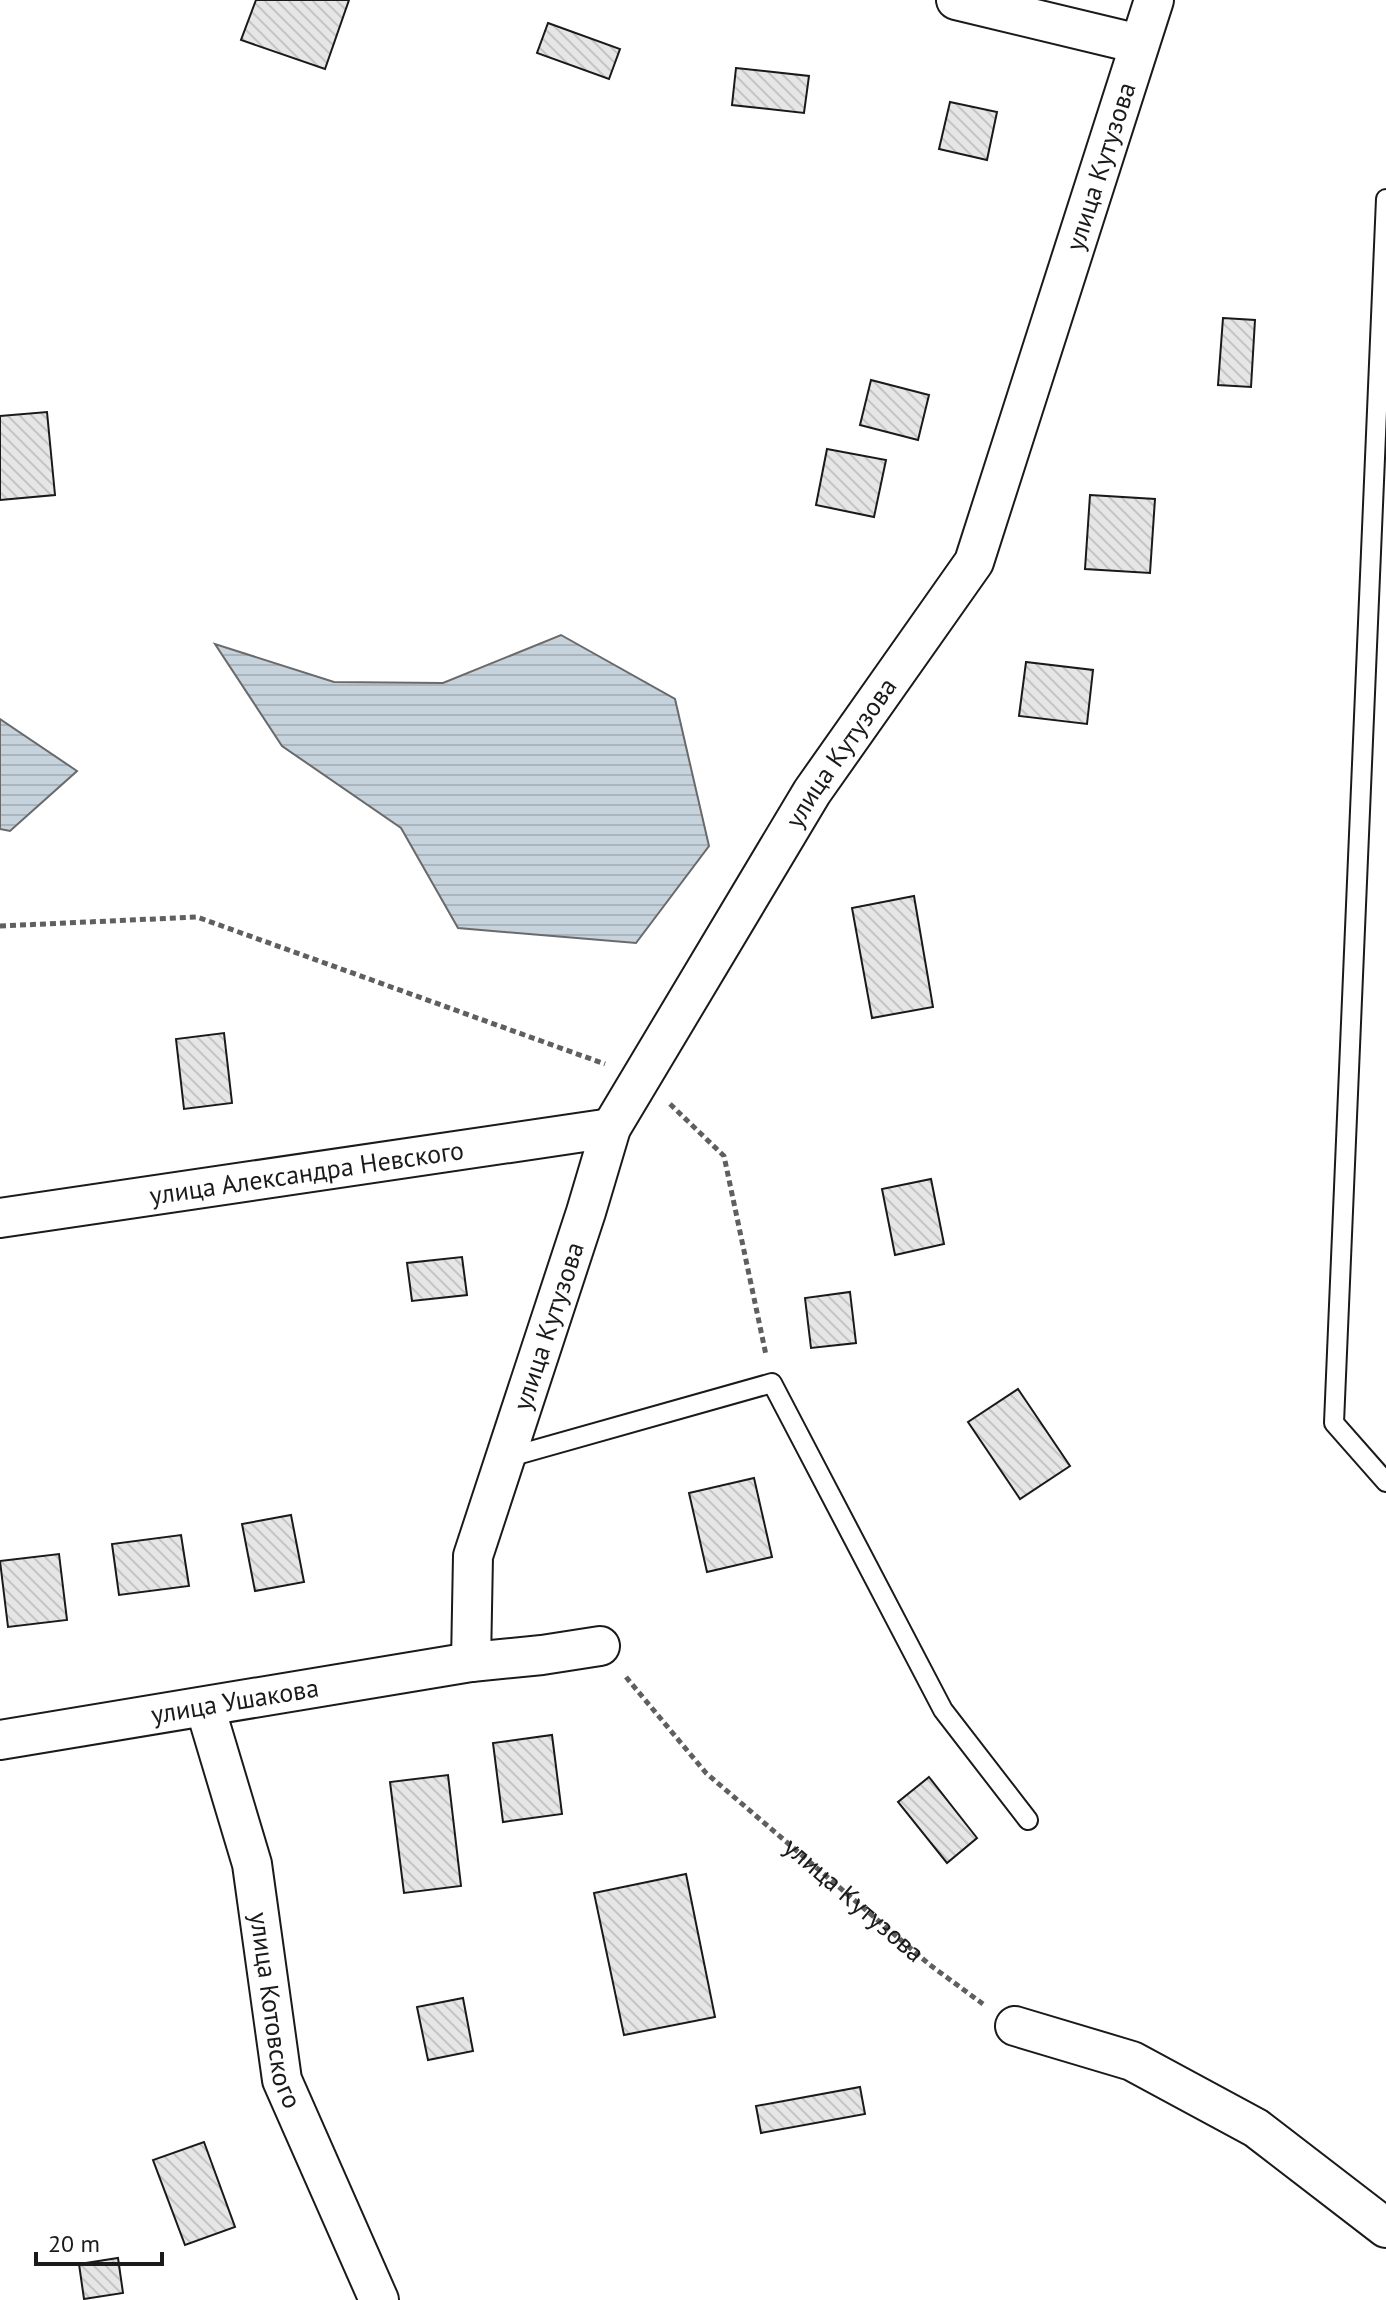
<svg xmlns="http://www.w3.org/2000/svg" width="1386" height="2300" font-family="'PT Sans',sans-serif">
	<style>
		.water { fill: url(#water-rules); stroke: #6a6a6a; stroke-width: 2 }
		.building { fill: url(#building-back-hatch); stroke: #1a1a1a; stroke-width: 2 }
		.lines { fill: none; stroke-linecap: round; stroke-linejoin: round }
		.lane-casing { stroke: #1a1a1a; stroke-width: 22 }
		.street-casing { stroke: #1a1a1a; stroke-width: 42 }
		.path { stroke: #5f5f5f; stroke-width: 5; stroke-dasharray: 6 4; stroke-linecap: butt }
		.lane { stroke: #fff; stroke-width: 18 }
		.street { stroke: #fff; stroke-width: 38 }
		.labels { text-anchor: middle; stroke-width: 6; stroke-linejoin: round; paint-order: stroke }
		.street-label { font-size: 26px; fill: #1a1a1a; stroke: #fff }
	</style>
	<defs>
		<pattern id="water-rules" width="6" height="5" patternUnits="userSpaceOnUse" patternTransform="scale(2)"><rect width="6" height="5" fill="#c6d2dc"/><path d="M0 2.5h6" fill="none" stroke="#aab4bc"/></pattern>
		<pattern id="building-back-hatch" width="6" height="6" patternUnits="userSpaceOnUse" patternTransform="scale(2)"><rect width="6" height="6" fill="#e6e6e6"/><path d="M-1 5l2 2M0 0l6 6M5-1l2 2" fill="none" stroke="#c5c5c5"/></pattern>
	</defs>
	<rect width="100%" height="100%" fill="#fff"/>
	<path class="water" d="M561 635 675 699 709 846 636 943 458 928 401 828 282 746 215 644 334 682 443 683Z
		M0 719 77 771 10 831 0 829Z"/>
	<path class="building" d="M256 0H349L325 69 241 40Z
		M548 23 620 49 609 79 537 53Z
		M736 68 809 76 804 113 732 105Z
		M950 102 997 112 987 160 939 149Z
		M1223 318 1255 320 1251 387 1218 385Z
		M871 380 929 395 918 440 860 425Z
		M47 412 55 495 0 500V416Z
		M827 449 886 460 874 517 816 505Z
		M1090 495 1155 499 1150 573 1085 569Z
		M1026 662 1093 670 1087 724 1019 716Z
		M914 896 933 1007 872 1018 852 908Z
		M224 1033 232 1103 184 1109 176 1039Z
		M931 1179 944 1244 895 1255 882 1189Z
		M462 1257 467 1295 412 1301 407 1263Z
		M850 1292 856 1343 811 1348 805 1298Z
		M1018 1389 1070 1466 1020 1499 968 1422Z
		M754 1478 772 1557 707 1572 689 1493Z
		M291 1515 304 1582 255 1591 242 1524Z
		M181 1535 189 1586 119 1595 112 1544Z
		M59 1554 67 1620 8 1627 0 1561Z
		M552 1735 562 1814 503 1822 493 1743Z
		M448 1775 461 1886 404 1893 390 1782Z
		M929 1777 977 1838 947 1863 898 1802Z
		M686 1874 715 2017 624 2035 594 1893Z
		M463 1998 473 2051 428 2060 417 2007Z
		M860 2087 865 2114 761 2133 756 2106Z
		M204 2142 235 2227 185 2245 153 2160Z
		M118 2258 123 2293 84 2299 79 2264Z"/>
	<g class="lines">
		<g class="lane-casing">
			<path id="lane" d="M1386 199 1334 1423 1386 1482
				M506 1458 772 1383 943 1710 1028 1820"/>
		</g>
		<g class="street-casing">
			<g id="street">
				<path d="M956 0 1139 44"/>
				<path id="s2" d="M0 1218 611 1128"/>
				<path id="s3" d="M600 1646 542 1655 471 1662 473 1556 586 1212 611 1128 812 792 974 562 1154 0"/>
				<path id="s4" d="M205 1707 252 1864 282 2080 379 2300"/>
				<path id="s5" d="M0 1740 471 1662"/>
				<path d="M1015 2026 1132 2061 1256 2128 1386 2228"/>
			</g>
		</g>
		<g class="path">
			<path d="M0 926 197 917 605 1064"/>
			<path d="M670 1104 724 1156 766 1355"/>
			<path id="s1" d="M626 1677 706 1773 930 1965 983 2004"/>
		</g>
		<use href="#lane" class="lane"/>
		<use href="#street" class="street"/>
	</g>
	<g class="labels">
		<g class="street-label">
			<text dy="9" stroke="none"><textPath href="#s3" startOffset="1774">улица Кутузова</textPath></text>
			<text dy="9" stroke="none"><textPath href="#s3" startOffset="1126">улица Кутузова</textPath></text>
			<text dy="9" stroke="none"><textPath href="#s2" startOffset="310">улица Александра Невского</textPath></text>
			<text dy="9" stroke="none"><textPath href="#s3" startOffset="478">улица Кутузова</textPath></text>
			<text dy="9" stroke="none"><textPath href="#s5" startOffset="238">улица Ушакова</textPath></text>
			<text dy="9" stroke="none"><textPath href="#s1" startOffset="320">улица Кутузова</textPath></text>
			<text dy="9" stroke="none"><textPath href="#s4" startOffset="312">улица Котовского</textPath></text>
		</g>
	</g>
	<path d="M36 2252v12h126v-12" fill="none" stroke="#1a1a1a" stroke-width="4"/>
	<text x="48" y="2252" font-size="24" fill="#1a1a1a" stroke="#ffffff" stroke-width="6" paint-order="stroke">20 m</text>
</svg>
